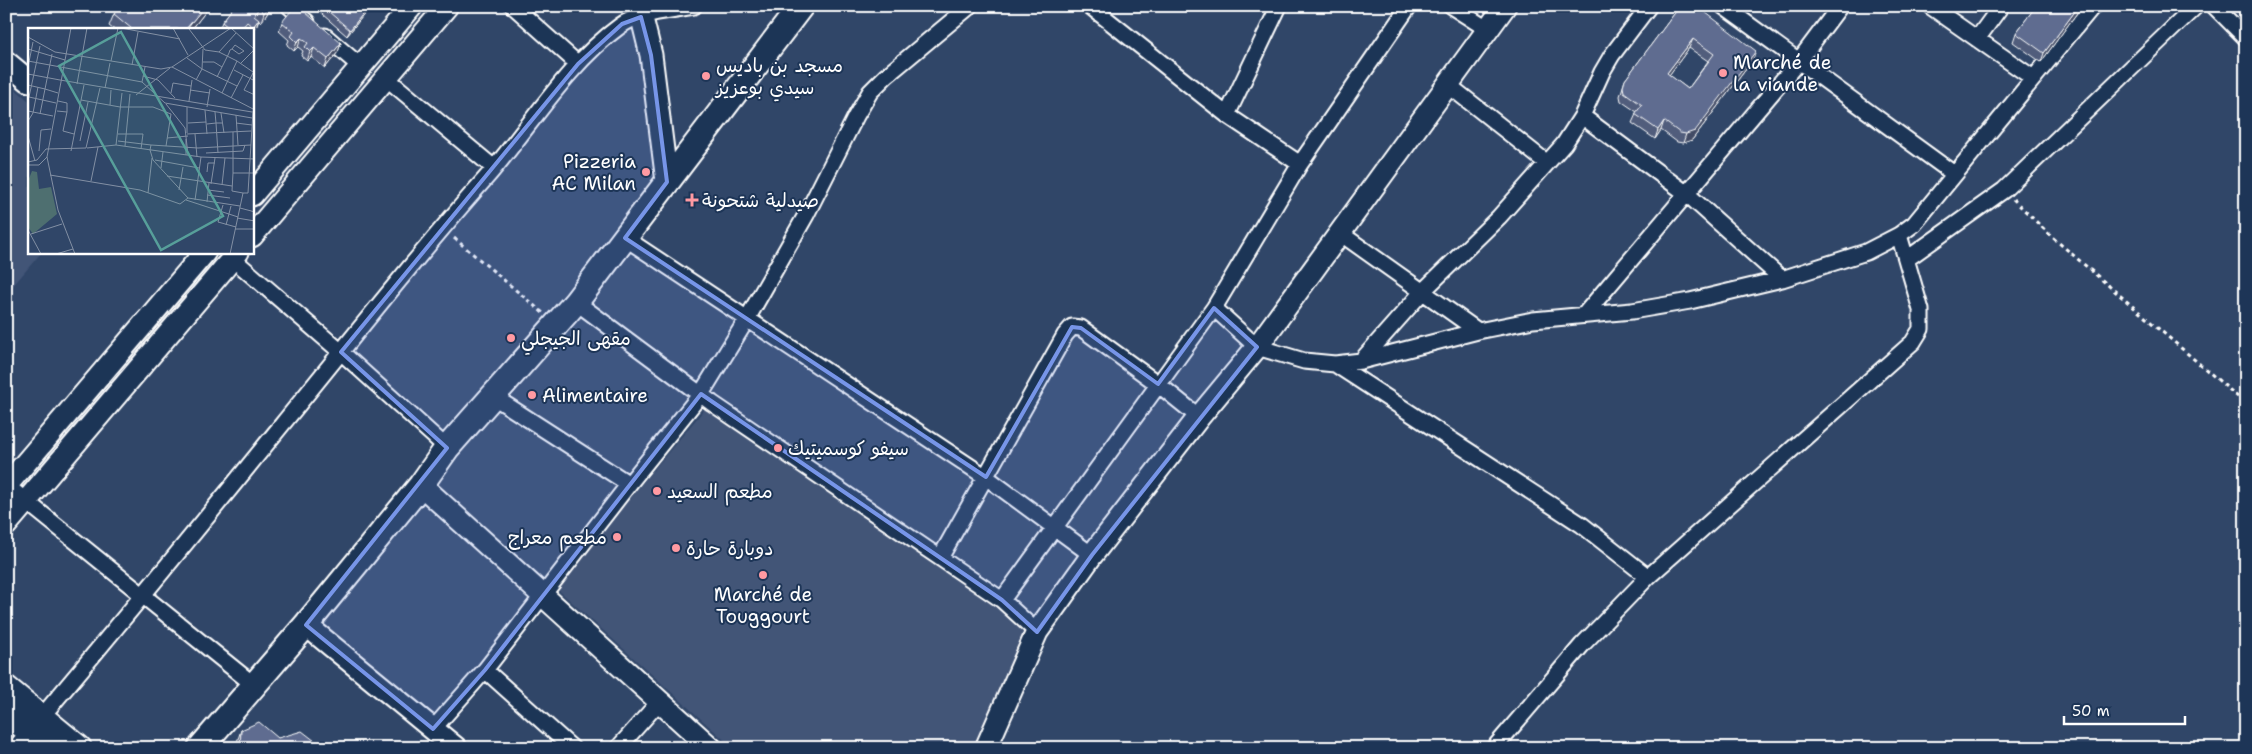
<svg xmlns="http://www.w3.org/2000/svg" width="2252" height="754" font-family="'Shantell Sans','Playpen Sans Arabic',sans-serif">
	<style>
		.built { fill: #425477 }
		.lines { fill: none; stroke-linecap: round; stroke-linejoin: round }
		.street-casing { stroke: #fff; stroke-width: 19 }
		.secondary-casing { stroke: #fff; stroke-width: 25 }
		.primary-casing { stroke: #fff; stroke-width: 28 }
		.path { stroke: #fff; stroke-width: 3; stroke-dasharray: 4 4; stroke-linecap: butt }
		.street { stroke: #1d3557; stroke-width: 15 }
		.secondary { stroke: #1d3557; stroke-width: 21 }
		.primary { stroke: #1d3557; stroke-width: 24 }
		.wall { fill: #515d7c; stroke: #fff; fill-rule: evenodd }
		.shaded-wall { fill: #424c65; stroke: #fff }
		.building { fill: #5e6c90; stroke: #fff; fill-rule: evenodd }
		.marked { fill: #7795e8; fill-opacity: 0.2; stroke: #7795e8; stroke-width: 4; stroke-linejoin: round }
		.poi-dot { fill: #ff9aa2; stroke: #1d3557; stroke-width: 2 }
		.labels { text-anchor: middle; stroke-width: 4; stroke-linejoin: round; paint-order: stroke }
		.poi-label { font-size: 19px; fill: #fff; stroke: #1d3557; text-anchor: start }
		.inset-road { fill: none; stroke: #8390a4; stroke-width: 1 }
		.view { fill: #579f9a; fill-opacity: 0.15; stroke: #579f9a; stroke-width: 2.5 }
		.inset-edge { fill: none; stroke: #fff; stroke-width: 2.5 }
	</style>
	<rect width="100%" height="100%" fill="#304668"/>
	<filter id="ink" filterUnits="userSpaceOnUse"><feTurbulence type="fractalNoise" baseFrequency=".02" numOctaves="2"/><feDisplacementMap in="SourceGraphic" scale="10" xChannelSelector="R" yChannelSelector="G"/><feConvolveMatrix kernelMatrix="1 2 1 2 8 2 1 2 1" color-interpolation-filters="sRGB"/></filter>
	<g filter="url(#ink)">
		<path class="built" d="M6 81 29 101V252L41 253 6 294Z
			M709 404 989 595 1032 640 985 748H733L555 587Z"/>
		<g class="lines">
			<g class="street-casing">
				<path id="street" d="M289 6 307 22
					M513 6 578 64
					M1090 6 1227 115 1300 164
					M1409 6 1300 164 1214 308 1257 347 1304 361 1335 364 1361 361 1478 331 1533 320 1632 311 1690 301 1782 279 1866 252 1899 235 1914 224 2093 6
					M1451 6 1487 29
					M1723 6 1954 174
					M1930 6 2033 78
					M2214 6 2246 38
					M325 36 360 66
					M1977 39 2001 6
					M385 77 494 168
					M1447 84 1547 163
					M1227 115 1279 6
					M1582 116 1687 194 1782 279
					M1340 233 1478 331
					M625 238 986 477 1092 555
					M233 259 341 352 447 448
					M1907 259 2004 190 2196 6
					M576 302 712 403 1002 600 1037 632
					M1584 315 1798 62 1840 6
					M1361 361 1423 291 1499 217 1564 144 1582 116 1602 72 1612 55 1649 6
					M1335 364 1582 525 1648 577
					M494 397 629 484
					M6 485 254 685
					M940 558 1065 335 1072 327 1081 328 1158 384 1199 417
					M1002 600 1214 308
					M485 670 572 748
					M433 729 485 670 629 484 701 394 747 319 806 215 856 116 870 92 886 76 970 6
					M15 748C117 629 216 506 315 384 371 315 426 245 485 179 529 129 565 66 620 26 639 12 671 11 694 6
					M618 748 659 702
					M1494 748 1582 645 1648 577 1913 342 1921 329V310L1899 235"/>
			</g>
			<g class="secondary-casing">
				<path id="secondary" d="M639 6 651 55 667 182
					M6 62 29 81
					M252 195 412 6
					M252 236 447 6
					M421 485 711 748
					M6 486 205 252
					M6 525 238 252
					M306 625 456 748
					M986 748 1037 632 1092 555 1199 417 1257 347 1505 6"/>
			</g>
			<g class="primary-casing">
				<path id="primary" d="M6 688 79 748
					M6 712 49 748
					M200 748 306 625 421 485 447 448 576 302 801 6"/>
			</g>
			<path class="path" d="M2013 199 2051 236 2246 404
				M454 238 543 313"/>
			<use href="#street" class="street"/>
			<use href="#secondary" class="secondary"/>
			<use href="#primary" class="primary"/>
		</g>
		<path class="wall" d="M120 6H210L192 29H113L109 26 114 14Z
			M234 6H270L267 14 261 22 259 20 256 28 219 29 222 22Z
			M314 6H345L347 8 349 6H370L369 8 347 36 314 7Z
			M1680 6 1753 60 1692 140 1683 143 1677 142 1661 130 1655 139 1632 123 1637 112 1621 101 1620 96 1625 80ZM1689 48 1708 61 1688 89 1669 75Z
			M2036 6H2082L2041 62 2013 42 2016 33Z
			M282 22 341 43 338 52 325 68 311 57 307 61 301 56 303 51 298 47 294 51 287 45 289 40 279 31Z
			M241 730 278 738 324 748H236L237 742Z"/>
		<path class="shaded-wall" d="M205 6H210L192 29H186Z
			M270 6 267 14 261 22 264 13Z
			M369 6H370L369 8 347 36 350 30Z
			M2079 6H2082L2041 62 2044 53Z
			M259 19 256 28 252 32 253 27Z
			M301 38 298 47 294 51 297 42Z
			M1693 39 1689 48 1664 82 1667 73Z
			M341 43 338 52 325 68 328 59Z
			M314 48 311 57 307 61 310 52Z
			M1756 51 1753 60 1692 140 1683 143 1686 134Z
			M1664 121 1661 130 1655 139 1658 130Z"/>
		<path class="building" d="M120 6H205L186 29H132L114 14Z
			M234 6H270L264 13 259 8 254 15 259 19 253 27 247 22 241 29H230L222 22Z
			M295 6H298L341 43 328 59 314 48 310 52 305 47 308 43 301 38 297 42 291 36 294 32 282 22Z
			M322 6H345L347 8 349 6H369L350 30Z
			M1680 6H1697L1756 51 1695 131 1686 134 1680 133 1664 121 1658 130 1635 114 1642 105 1624 92 1623 87 1625 80ZM1693 39 1714 54 1688 89 1667 73Z
			M2036 6H2079L2044 53 2016 33Z
			M259 722 278 738 302 731 324 748H240L241 730Z"/>
	</g>
	<path class="marked" d="M641 17 651 55 667 182 625 238 986 477 1072 327 1081 328 1158 384 1214 308 1257 347 1092 555 1037 632 1002 600 701 394 485 670 433 729 306 625 447 448 341 352 578 64 622 24Z"/>
	<g class="poi-dot">
		<circle cx="1723" cy="73" r="5"/>
		<circle cx="706" cy="76" r="5"/>
		<circle cx="646" cy="172" r="5"/>
		<path d="M689.5 192.5h5v5h5v5h-5v5h-5v-5h-5v-5h5z"/>
		<circle cx="511" cy="338" r="5"/>
		<circle cx="532" cy="395" r="5"/>
		<circle cx="778" cy="448" r="5"/>
		<circle cx="657" cy="491" r="5"/>
		<circle cx="617" cy="537" r="5"/>
		<circle cx="676" cy="548" r="5"/>
		<circle cx="763" cy="575" r="5"/>
	</g>
	<g class="labels">
		<g class="poi-label">
			<text x="1733" y="69">Marché de<tspan x="1733" dy="22">la viande</tspan></text>
			<text x="716" y="72">مسجد بن باديس<tspan x="716" dy="22">سيدي بوعزيز</tspan></text>
			<text x="636" y="168" text-anchor="end">Pizzeria<tspan x="636" dy="22">AC Milan</tspan></text>
			<text x="702" y="207">صيدلية شتحونة</text>
			<text x="521" y="345">مقهى الجيجلي</text>
			<text x="542" y="402">Alimentaire</text>
			<text x="788" y="455">سيفو كوسميتيك</text>
			<text x="667" y="498">مطعم السعيد</text>
			<text x="607" y="544" text-anchor="end">مطعم معراج</text>
			<text x="686" y="555">دوبارة حارة</text>
			<text x="763" y="601" text-anchor="middle">Marché de<tspan x="763" dy="22">Touggourt</tspan></text>
		</g>
	</g>
	<g transform="translate(28 28)">
		<rect width="226" height="226" fill="#304668"/>
		<path d="M4 143 9 144 11 161 23 159 29 186 5 206 0 199V153Z" fill="#4e6f70"/>
		<path class="inset-road" d="M93 0 152 11M145 0 160 27M203 0 227 22M161 1 177 22 191 24 209 33M0 9 27 24 133 41 144 39 203 0M0 21 37 32M175 21 174 41 209 58M191 24 208 5M159 30 174 41 168 52M0 33 114 54 137 75 224 90M83 33 90 0M175 34H186L194 39M213 35 226 22M104 37 110 4M0 39 5 14M144 39 227 82M206 42 227 53M225 45 216 62 227 67M0 46 32 52M115 48 130 52 147 70M189 49 201 25 202 22 204 21 207 17 216 23 211 26 204 21M32 52 224 84M114 54 117 39M49 56 59 0M0 57 17 61 24 26M77 60 82 35M162 62 182 65M143 65 145 55 163 58M194 65 209 33 225 44M108 67 142 40M1 69 12 18M1 69 28 75M203 70 215 47M53 72 92 79H125L143 86M30 73 39 75V84M161 73 164 52M138 76 157 100 160 127M82 77 83 62M159 79V105M179 79 182 61M177 82 179 106M0 83 25 88M29 83 39 84 35 103 46 106M193 85 196 105M12 86 17 61 30 65M208 87 210 117M0 93 5 85 10 59M160 95 178 94M208 95 224 97M179 96 188 95 187 84M90 106H115L113 121M159 106 223 103M167 106 169 129M0 108 7 133M139 110 160 108M52 113 60 74M90 113 123 117M88 117 94 65M97 118 102 66M138 118 143 86M59 120 88 117 173 129 227 131M18 121 58 120 72 60M11 123 13 102 23 101M43 123 56 57M178 125 215 123 217 117M190 125 188 95H194M158 127V111M19 129 30 182 47 226M127 132 171 140M0 134 9 132 18 121M0 137H11L19 129 43 0M133 140 135 124M179 144 180 135H187M205 145V104M22 147 112 162 152 176 160 170M139 148 204 158M63 153 70 119M183 156 187 130M194 157 197 130M151 162 155 139M180 162 196 164M120 165 124 130M215 165 204 163 205 145H227M179 167 202 170M158 172 210 189M167 172 173 129M179 174 181 155M195 177 190 194 208 199M212 178 160 170 125 132 122 122 123 117 170 120 223 117M212 180 227 184M209 190 227 193M198 197 203 178M207 201H227M0 202 13 226M3 206 34 196M28 226 45 221M202 226 215 165H220L225 83"/>
		<path class="view" d="M93 4 195 188 133 222 31 38Z"/>
		<rect width="226" height="226" class="inset-edge"/>
	</g>
	<rect width="2252" height="754" fill="none" stroke="#1d3557" stroke-width="25"/>
	<rect x="12" y="12" width="2227" height="729" fill="none" stroke="#fff" stroke-width="2" filter="url(#ink)"/>
	<path d="M2064 716v8h121v-8" fill="none" stroke="#ffffff" stroke-width="2.5"/>
	<text x="2072" y="716" font-size="15" fill="#ffffff" stroke="#1d3557" stroke-width="4" paint-order="stroke">50 m</text>
</svg>
